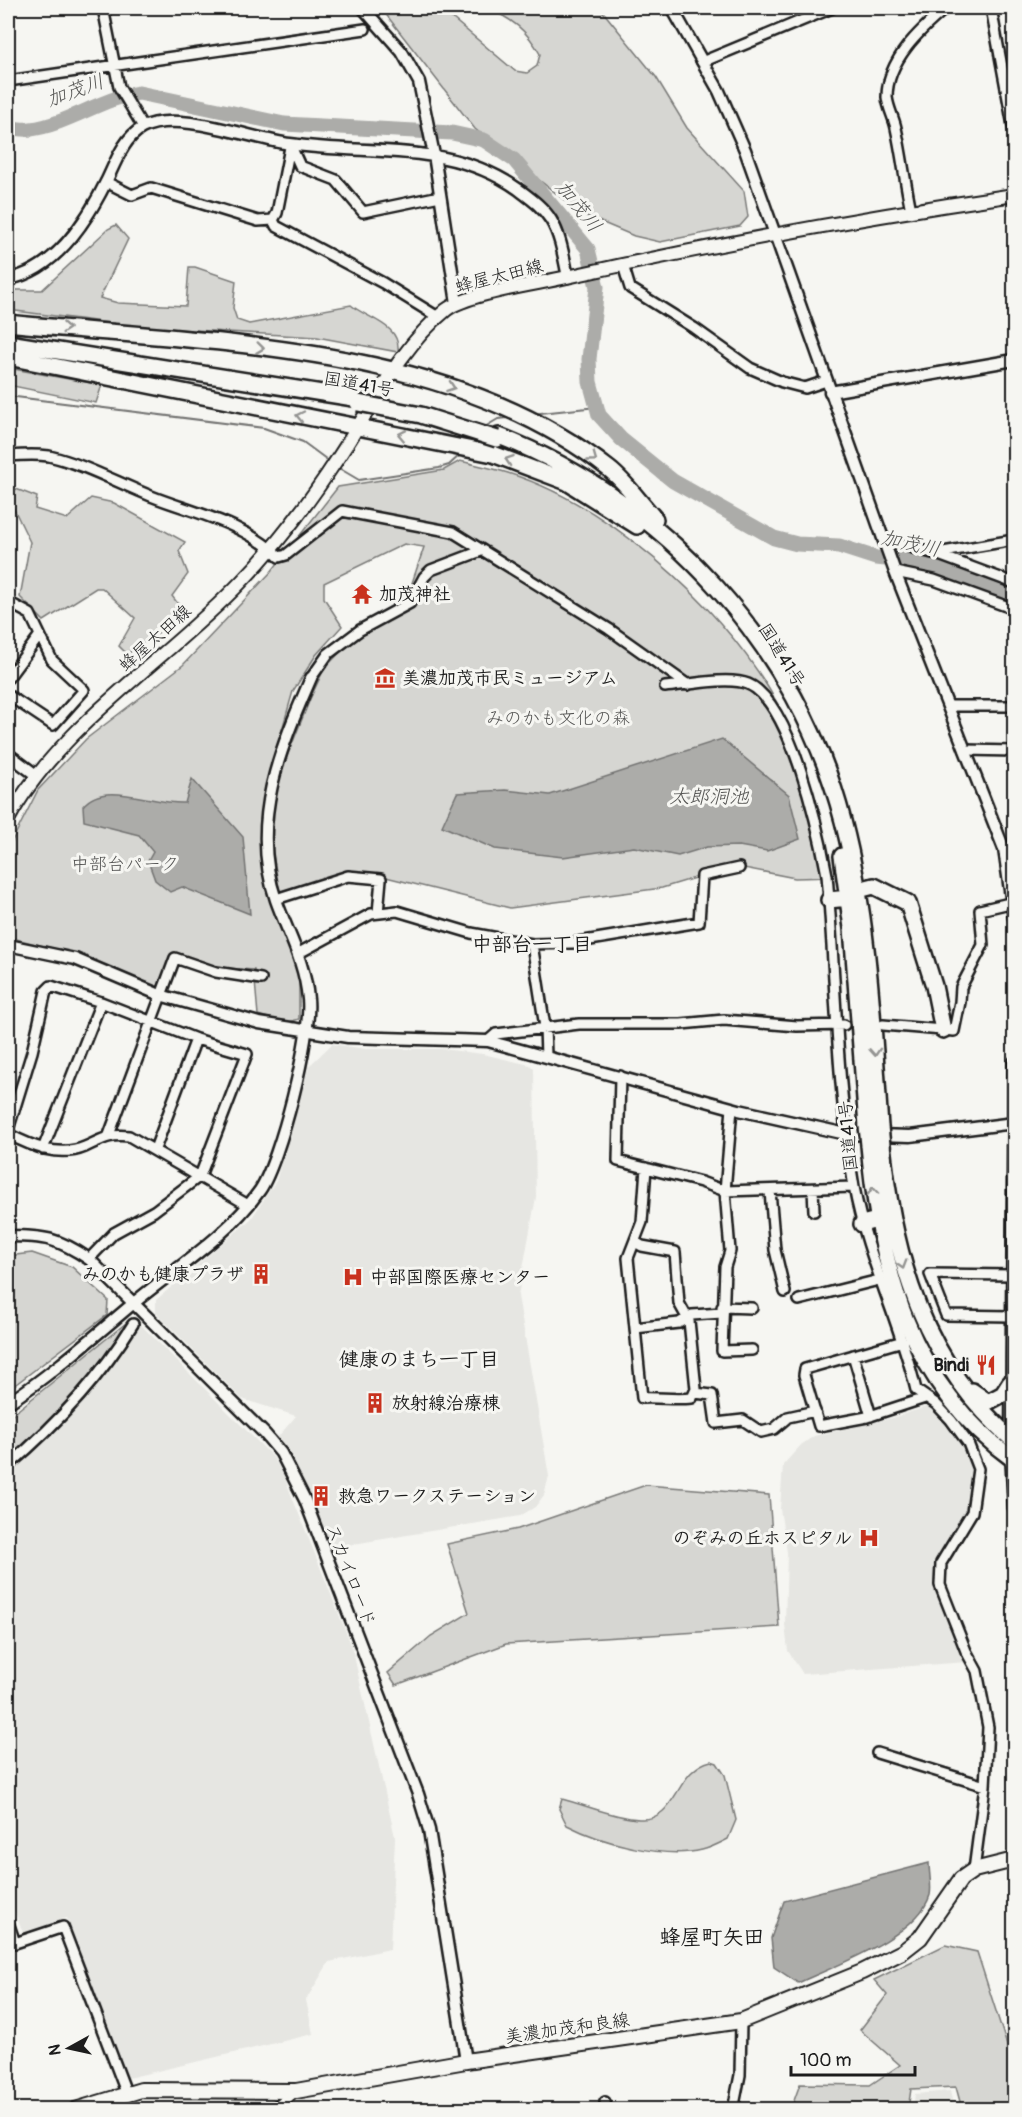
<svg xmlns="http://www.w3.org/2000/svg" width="1022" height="2117" font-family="Pangolin,'Klee One',sans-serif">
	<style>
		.built { fill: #e6e6e2 }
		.green { fill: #d6d6d2; stroke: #797977; stroke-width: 1.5 }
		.water { fill: #acaca9; stroke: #727271; stroke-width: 1.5 }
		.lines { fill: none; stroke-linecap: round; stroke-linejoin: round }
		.stream { stroke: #727271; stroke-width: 2 }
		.river { stroke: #acaca9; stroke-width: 15 }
		.minor-casing { stroke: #1c1c1c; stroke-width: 14 }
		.tertiary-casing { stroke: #1c1c1c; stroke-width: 15 }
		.secondary-casing { stroke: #1c1c1c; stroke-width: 16 }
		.primary-casing { stroke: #1c1c1c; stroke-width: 18 }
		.trunk-casing { stroke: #1c1c1c; stroke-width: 20 }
		.minor { stroke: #f6f6f2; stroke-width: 9 }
		.tertiary { stroke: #f6f6f2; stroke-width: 10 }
		.secondary { stroke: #f6f6f2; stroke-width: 12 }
		.primary { stroke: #f6f6f2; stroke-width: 14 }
		.trunk { stroke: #f6f6f2; stroke-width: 15 }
		.trunk-bridge-casing { stroke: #1c1c1c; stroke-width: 20; stroke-linecap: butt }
		.trunk-bridge { stroke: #f6f6f2; stroke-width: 15 }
		.oneway { stroke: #949492 }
		.labels { text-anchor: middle; stroke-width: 6; stroke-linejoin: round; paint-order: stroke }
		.street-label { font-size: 18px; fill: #1c1c1c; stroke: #f6f6f2 }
		.poi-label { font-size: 18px; font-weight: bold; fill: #1c1c1c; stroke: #f6f6f2; text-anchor: start }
		.park-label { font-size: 18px; fill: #545453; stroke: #f6f6f2 }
		.water-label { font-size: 20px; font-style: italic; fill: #565654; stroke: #f6f6f2 }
		.neighbourhood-label { font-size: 20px; font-weight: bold; fill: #1c1c1c; stroke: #f6f6f2 }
		.quarter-label { font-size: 21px; font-weight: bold; fill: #1c1c1c; stroke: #f6f6f2 }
	</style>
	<rect width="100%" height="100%" fill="#f6f6f2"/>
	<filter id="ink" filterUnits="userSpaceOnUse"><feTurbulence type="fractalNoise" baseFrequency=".0167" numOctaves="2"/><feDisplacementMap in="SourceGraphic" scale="12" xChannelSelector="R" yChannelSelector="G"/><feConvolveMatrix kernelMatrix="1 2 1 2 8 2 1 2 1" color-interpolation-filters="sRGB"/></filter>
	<g filter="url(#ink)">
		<path class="built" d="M332 1044 366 1049H442L483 1054 530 1065 534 1069 536 1197 518 1296 549 1476 544 1495 535 1507 520 1516 336 1547 330 1544 292 1457 277 1438 296 1416 242 1399 156 1313V1300L251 1219 276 1181 309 1066Z
			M141 1325 273 1457 283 1474 352 1647 395 1837 390 1949 329 1962 306 2000 313 2034 128 2078 67 1918 23 1933 8 1895V1458L49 1423 136 1326Z
			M931 1405 954 1429 969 1456 972 1480 970 1502 963 1524 933 1566 935 1586 967 1662 803 1674 788 1651 785 1624 787 1552 780 1509 783 1465 801 1445 814 1436 892 1418Z
			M950 2091 954 2109H913L915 2094Z"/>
		<path class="green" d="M381 8H440L515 71 527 73 537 66 540 54C527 30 512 19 487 8H600L656 77 687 128 744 191 748 217 740 226 660 242 634 236 582 214 475 129Z
			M116 225 128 239 100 298 118 303 186 306 189 267H195L236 281 233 308 237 320 249 324 351 305C367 319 401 324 398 352L317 337 142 327 8 310V290H42L108 229Z
			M8 368 102 385 96 403 8 385Z
			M460 461C476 465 492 468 508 473 607 504 716 601 769 689 804 746 821 813 833 877L795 878 734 866 662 888 510 908 386 877 347 874 280 893 270 839 273 792 310 699 324 669 348 644 413 604 410 589 424 547 404 544 324 583V598L342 626 316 655 293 691 265 790 262 818 261 863 299 972V1019L286 1023 258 1015 254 970 209 967 173 954 159 985 153 989 80 955 8 937V856L11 843 38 790 86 739 183 665 271 572 338 487 444 470Z
			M8 486 37 497 35 509 67 519 91 498 114 503 185 542 179 551 188 574 172 596 182 609 155 636 127 654 119 646 135 618 102 588H96L44 621 20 597 30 542 13 507 8 504Z
			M32 1253 72 1267 108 1300 107 1315 8 1390V1256Z
			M126 1323 136 1326C96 1374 56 1418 8 1458V1418Z
			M646 1485 769 1495 779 1627 506 1644 396 1685 388 1673 431 1636 469 1613 447 1544 518 1529Z
			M711 1761 717 1763 725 1775 736 1820 728 1839C720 1843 711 1848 702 1850 663 1859 602 1843 567 1825L559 1809 562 1799C585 1805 616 1818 639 1819 678 1822 674 1770 711 1761Z
			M945 1945 977 1952 1012 2061 1014 2109H962L956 2087 911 2089 908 2109H791L800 2084 870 2085 900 2065 860 2030 887 1995 874 1980Z"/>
		<path class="water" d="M722 739 789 795 800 839 767 851 739 846 707 847 678 856 634 847 563 857 495 849 442 826 457 793 505 790 550 795Z
			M192 779 243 837 250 914 182 887 170 892 155 880 148 861 153 852 139 835 84 821 83 806C104 779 153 805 185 803Z
			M929 1863C929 1872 932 1887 930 1895 918 1936 834 1966 798 1983L774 1967 771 1938 784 1901Z"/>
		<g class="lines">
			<path class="stream" d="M8 396 264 428 303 442 330 462
				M531 414 597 407
				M483 428 498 419 508 418
				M337 467 359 480 439 468 449 465 460 455"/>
			<path class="river" d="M8 128C15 128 24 130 31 129 69 124 101 98 139 93L284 124 452 133 484 140 514 160 588 249 597 287 589 359 590 382 599 415 621 439 673 481 774 538 797 544 839 546 876 558 916 562 1014 596"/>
			<g class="minor-casing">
				<path id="minor" d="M103 8 119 87 143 127
					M991 8 1014 131
					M702 62 832 8
					M8 81 365 29
					M290 144 300 166 336 180 363 212 440 196
					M106 182 132 195 151 188 258 221 273 220
					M911 210C905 183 902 155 896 128 894 118 888 108 887 97 887 60 920 30 946 8
					M273 220 276 226 383 283 438 317
					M273 220 277 213 290 147
					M8 264 10 278
					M623 265 630 288 694 328 750 368 782 382 805 388 826 381
					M8 456C21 455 35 454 49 456 84 464 118 483 151 496 194 513 245 523 279 557L286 555 342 511 453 532 609 629 688 685
					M883 540 936 554 1014 583
					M937 553 1014 540
					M895 572 934 580 1014 609
					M8 602 30 614 52 660 84 690 53 725 8 695
					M8 678 40 635
					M311 678 328 654 360 630 410 603 424 577 431 570 481 551
					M665 687C686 685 729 676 748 684 791 702 819 832 827 875 836 979 836 1084 854 1187 867 1258 900 1321 916 1390L936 1404 951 1420 968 1443 978 1469 972 1512 941 1563 940 1585 966 1651 977 1671 988 1727 985 1786 974 1870
					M948 706H1014
					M965 750 1014 751
					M276 899 348 876 381 879 378 913
					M532 944 545 1027 546 1056
					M299 953 371 914 397 911 471 933 532 944 572 943 699 922 702 876 739 868
					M883 1025 954 1031 960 1002 961 987 983 945 980 910 1014 902
					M488 1041 496 1034 579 1024H681L724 1020 797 1026 844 1025
					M620 1076 618 1161 701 1182 725 1191 854 1187
					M732 1108 725 1191 730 1251 725 1267 722 1351 752 1350
					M8 1130 32 1052 46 991 51 986 101 1002 196 1039 247 1054 200 1176 154 1211 114 1233 89 1259
					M8 1134C31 1146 59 1158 85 1147 103 1139 108 1134 129 1136L248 1205
					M109 1135 175 958 216 972 261 979
					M43 1149 101 1002
					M155 1149 196 1039
					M813 1189 814 1211
					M770 1191 775 1250 785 1292
					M635 1242 642 1246 675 1252 679 1303 689 1321 696 1389 692 1398C674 1400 659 1397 642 1398L628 1258 642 1222 646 1168
					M799 1300 879 1280
					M722 1307 752 1308
					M1011 1316 946 1315 930 1274 1013 1275
					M635 1328 679 1323 692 1315 722 1313
					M903 1341 805 1369 804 1375 819 1426 867 1417 925 1398
					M853 1355 871 1416
					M695 1393 712 1395 716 1423 743 1420 761 1432 774 1429 788 1417 815 1411
					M8 1466C56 1425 100 1378 133 1324
					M877 1753 985 1786
					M8 1922 15 1943 63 1927 126 2092
					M605 2102 607 2110
					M273 2110 296 2091
					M733 2110 740 2075 741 2021"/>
			</g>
			<g class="tertiary-casing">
				<path id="tertiary" d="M363 8 402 52 419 82 434 155 457 303
					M672 8 719 91 745 150 895 572 1004 849 1014 918
					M8 279C55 271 88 219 107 180 116 161 124 138 142 128 176 109 252 139 290 144 370 156 448 140 518 189 530 198 543 207 551 220 561 236 564 259 568 277
					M830 392 1014 360
					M8 754 36 775
					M8 945 75 959 160 995 259 1023 348 1037 488 1041 739 1110 846 1134 910 1136 1014 1123
					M8 1236C44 1236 58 1238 89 1259L265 1434 281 1453 305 1500 418 1794 429 1830 466 2061
					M8 1403C53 1373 93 1337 135 1302 177 1267 228 1236 260 1190 280 1160 312 1035 308 999 305 962 288 934 276 900 249 822 280 749 311 678
					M1011 1440 1014 1062
					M1011 1455 1014 1508"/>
			</g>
			<g class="secondary-casing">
				<path id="secondary" d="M8 820C57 727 168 659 241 582 277 545 310 501 338 458 371 409 399 348 446 310 468 293 538 284 567 277 715 244 864 217 1014 195"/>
			</g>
			<g class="primary-casing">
				<path id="primary" d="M75 2110 141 2090 296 2091 466 2061 741 2021 862 1972 902 1952 920 1938 961 1879 974 1870 1014 1860"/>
			</g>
			<g class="trunk-casing">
				<path id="trunk" d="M8 323C205 344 445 340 609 469 627 483 639 502 655 519
					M8 343 360 399
					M8 357 493 454 567 482 637 526
					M499 436C666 501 798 647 843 821 869 920 873 1025 880 1127
					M842 856 852 928 867 1126
					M858 890 874 886 908 903 934 986 943 1030
					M829 900 848 898
					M869 1145C880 1268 908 1384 1014 1460
					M882 1145C894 1260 924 1364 1014 1441
					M862 1224 877 1220
					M972 1391 988 1402 1003 1394 1010 1383"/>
			</g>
			<use href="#minor" class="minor"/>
			<use href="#tertiary" class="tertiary"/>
			<use href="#secondary" class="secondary"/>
			<use href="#primary" class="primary"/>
			<use href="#trunk" class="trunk"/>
			<g class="trunk-bridge-casing">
				<path id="trunk-bridge" d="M358 403 421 415 497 439
					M867 1126 869 1145
					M880 1127 882 1145"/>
			</g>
			<use href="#trunk-bridge" class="trunk-bridge"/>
		</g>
		<defs><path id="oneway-chevron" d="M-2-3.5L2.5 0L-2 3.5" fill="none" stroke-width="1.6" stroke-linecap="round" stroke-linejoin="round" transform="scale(1.5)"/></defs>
		<g class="oneway">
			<use href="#oneway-chevron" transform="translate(66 328) rotate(4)"/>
			<use href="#oneway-chevron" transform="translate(260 348) rotate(7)"/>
			<use href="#oneway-chevron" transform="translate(451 387) rotate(19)"/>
			<use href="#oneway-chevron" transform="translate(300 416) rotate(-168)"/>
			<use href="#oneway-chevron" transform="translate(402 435) rotate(-169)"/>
			<use href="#oneway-chevron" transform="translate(593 458) rotate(36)"/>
			<use href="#oneway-chevron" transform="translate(509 460) rotate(-161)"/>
			<use href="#oneway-chevron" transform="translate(875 1052) rotate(86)"/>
			<use href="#oneway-chevron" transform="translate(873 1191) rotate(-95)"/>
			<use href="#oneway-chevron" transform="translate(902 1265) rotate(73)"/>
		</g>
	</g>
	<defs>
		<g id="temple-bare" transform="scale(1.62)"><path d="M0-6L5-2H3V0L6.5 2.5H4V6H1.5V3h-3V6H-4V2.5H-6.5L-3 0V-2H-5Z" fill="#c8321e" stroke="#f6f6f2" stroke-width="2.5" paint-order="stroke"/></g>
		<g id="museum-bare" transform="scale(1.62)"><path d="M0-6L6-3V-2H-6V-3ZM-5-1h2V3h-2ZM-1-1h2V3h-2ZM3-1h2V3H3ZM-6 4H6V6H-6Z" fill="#c8321e" stroke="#f6f6f2" stroke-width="2.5" paint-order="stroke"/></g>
		<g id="building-bare" transform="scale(1.62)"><path d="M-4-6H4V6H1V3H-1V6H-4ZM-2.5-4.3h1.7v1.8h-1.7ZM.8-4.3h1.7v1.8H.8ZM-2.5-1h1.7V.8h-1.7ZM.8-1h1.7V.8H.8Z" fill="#c8321e" stroke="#f6f6f2" stroke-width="2.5" paint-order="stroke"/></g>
		<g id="hospital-bare" transform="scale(1.62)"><path d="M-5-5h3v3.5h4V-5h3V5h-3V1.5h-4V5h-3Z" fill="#c8321e" stroke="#f6f6f2" stroke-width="2.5" paint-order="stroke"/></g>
		<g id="restaurant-bare" transform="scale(1.62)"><path d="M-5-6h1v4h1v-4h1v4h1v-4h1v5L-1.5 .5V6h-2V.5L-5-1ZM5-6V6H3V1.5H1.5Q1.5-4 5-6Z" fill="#c8321e" stroke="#f6f6f2" stroke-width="2.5" paint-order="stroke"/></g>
	</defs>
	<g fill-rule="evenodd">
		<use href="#temple-bare" x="362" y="594"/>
		<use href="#museum-bare" x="385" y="678"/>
		<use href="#building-bare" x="261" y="1274"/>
		<use href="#hospital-bare" x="353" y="1277"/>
		<use href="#restaurant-bare" x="986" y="1365"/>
		<use href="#building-bare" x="375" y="1403"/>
		<use href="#building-bare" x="321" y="1496"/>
		<use href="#hospital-bare" x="869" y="1538"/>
	</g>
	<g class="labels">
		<g class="street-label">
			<text transform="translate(499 276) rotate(-14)" y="6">蜂屋太田線</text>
			<text transform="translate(359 384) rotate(10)" y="6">国道41号</text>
			<text transform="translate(155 638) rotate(-42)" y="6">蜂屋太田線</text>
			<text transform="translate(782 655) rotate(58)" y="6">国道41号</text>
			<text transform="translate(848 1136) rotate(-95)" y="6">国道41号</text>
			<text transform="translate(351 1575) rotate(69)" y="6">スカイロード</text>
			<text transform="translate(567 2028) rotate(-8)" y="6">美濃加茂和良線</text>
		</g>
		<g class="poi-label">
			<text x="379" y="600">加茂神社</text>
			<text x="402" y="684">美濃加茂市民ミュージアム</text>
			<text x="244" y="1280" text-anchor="end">みのかも健康プラザ</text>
			<text x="370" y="1283">中部国際医療センター</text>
			<text x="969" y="1371" text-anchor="end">Bindi</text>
			<text x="392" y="1409">放射線治療棟</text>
			<text x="338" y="1502">救急ワークステーション</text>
			<text x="852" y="1544" text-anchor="end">のぞみの丘ホスピタル</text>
		</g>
		<g class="park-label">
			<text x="558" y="724">みのかも文化の森</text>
			<text x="125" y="870">中部台パーク</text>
		</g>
		<g class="water-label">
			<text transform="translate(75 90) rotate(-20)" y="7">加茂川</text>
			<text transform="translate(579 206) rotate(51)" y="7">加茂川</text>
			<text transform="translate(911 543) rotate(12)" y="7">加茂川</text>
			<text x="709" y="803">太郎洞池</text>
		</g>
		<g class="neighbourhood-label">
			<text x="532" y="951">中部台一丁目</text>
			<text x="419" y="1366">健康のまち一丁目</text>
		</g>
		<g class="quarter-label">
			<text x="712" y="1944">蜂屋町矢田</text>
		</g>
	</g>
	<rect width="1022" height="2117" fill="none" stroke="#f6f6f2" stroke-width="30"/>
	<rect x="15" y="15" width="992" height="2087" fill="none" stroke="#1c1c1c" stroke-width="2" filter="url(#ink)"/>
	<g transform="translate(69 2048) rotate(262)" stroke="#f6f6f2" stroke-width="4.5" paint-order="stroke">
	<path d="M0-4.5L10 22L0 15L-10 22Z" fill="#1c1c1c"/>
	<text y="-9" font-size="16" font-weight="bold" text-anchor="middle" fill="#1c1c1c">N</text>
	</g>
	<path d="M791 2066v9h124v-9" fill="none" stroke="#1c1c1c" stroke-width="3"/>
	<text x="800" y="2066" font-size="18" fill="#1c1c1c" stroke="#f6f6f2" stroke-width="4.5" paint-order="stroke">100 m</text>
</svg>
